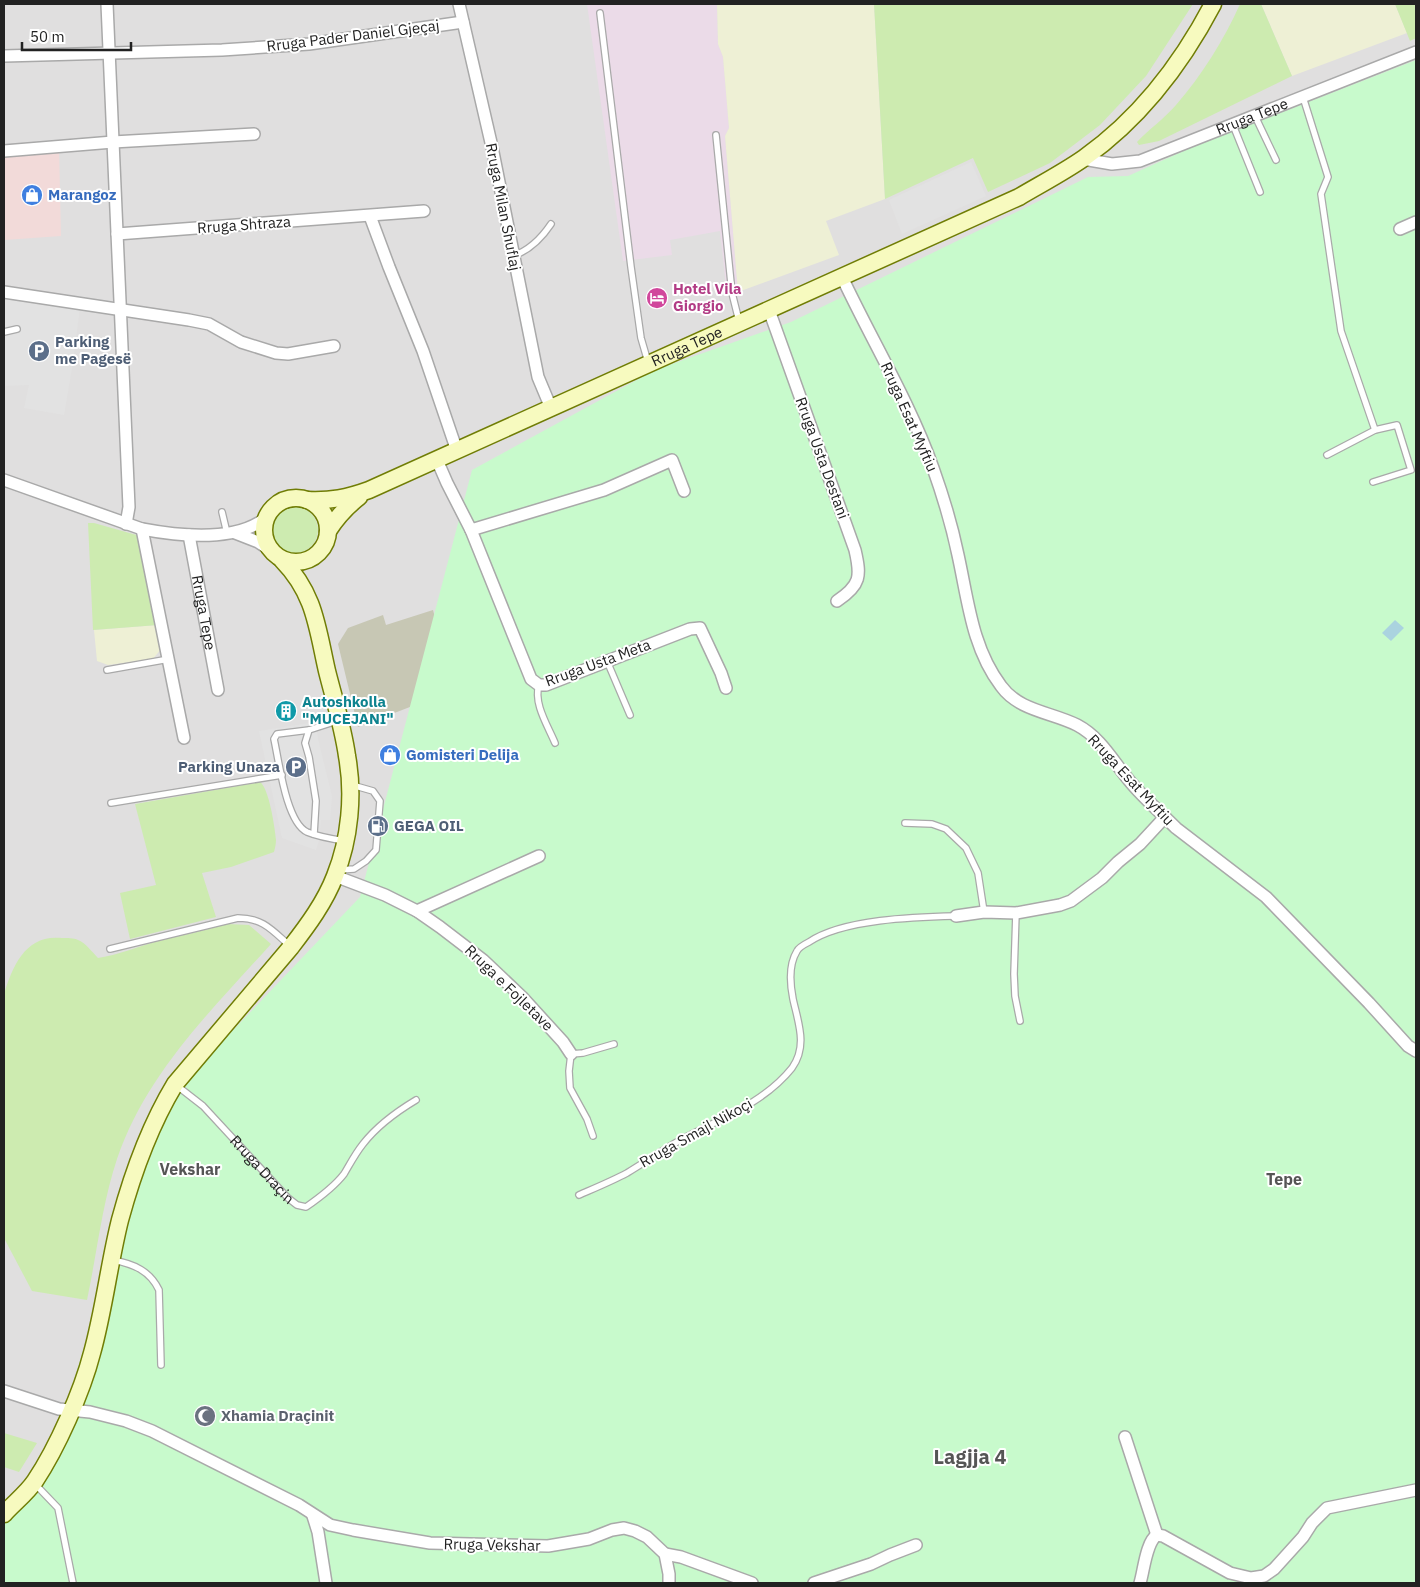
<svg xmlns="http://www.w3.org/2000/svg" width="1420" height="1587" font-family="'IBM Plex Sans',sans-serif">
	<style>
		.residential { fill: #e0dfdf }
		.commercial { fill: #f2dad9 }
		.industrial { fill: #ebdbe8 }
		.construction { fill: #c7c7b4 }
		.farmland { fill: #eef0d5 }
		.grass { fill: #cdebb0 }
		.park { fill: #c8facc }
		.parking { fill: #e2e2e2 }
		.water { fill: #aad3df }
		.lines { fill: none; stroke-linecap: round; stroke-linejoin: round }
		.lane-casing { stroke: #a9a9a9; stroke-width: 8 }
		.street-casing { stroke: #a9a9a9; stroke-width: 14 }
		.secondary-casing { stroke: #707d05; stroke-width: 19 }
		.lane { stroke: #fff; stroke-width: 5.5 }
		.street { stroke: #fff; stroke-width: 11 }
		.secondary { stroke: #f7fabf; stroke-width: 16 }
		.labels { text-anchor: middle; stroke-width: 4; stroke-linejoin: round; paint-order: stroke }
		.street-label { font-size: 15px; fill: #222; stroke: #fff }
		.shop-label { font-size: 15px; font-weight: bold; fill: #366cbe; stroke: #fff; text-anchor: start }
		.hotel-label { font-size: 15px; font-weight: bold; fill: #b23c85; stroke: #fff; text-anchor: start }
		.service-label { font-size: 15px; font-weight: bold; fill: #4e5e75; stroke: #fff; text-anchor: start }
		.culture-label { font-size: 15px; font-weight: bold; fill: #0d838f; stroke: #fff; text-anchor: start }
		.worship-label { font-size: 15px; font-weight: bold; fill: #5b616d; stroke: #fff; text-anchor: start }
		.neighbourhood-label { font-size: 16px; font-weight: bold; fill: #555; stroke: #fff }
		.district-label { font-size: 20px; font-weight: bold; fill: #555; stroke: #fff }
	</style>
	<rect width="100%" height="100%" fill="#f2efe9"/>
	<path class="residential" d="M4 4H1416V1583H4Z"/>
	<path class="commercial" d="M59 149 61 236 4 240V154Z"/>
	<path class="industrial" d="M587 4H717L718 44 723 57 729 128 725 136 738 292 727 295 720 231 670 240 672 255 623 261Z"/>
	<path class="construction" d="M433 610 454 690 358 727 338 644 348 628 383 615 386 625Z"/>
	<path class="farmland" d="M717 4H874L885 199 826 221 839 255 738 292 725 136 729 128 723 57 718 44Z
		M1261 4H1395L1407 33 1292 76Z
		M158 625 161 649 153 659 108 665 97 661 94 630Z"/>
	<path class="grass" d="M874 4H1193L1146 76 1100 125 1050 163 988 192 973 158 885 199Z
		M1240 4H1261L1292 76 1159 141 1139 145 1137 142C1149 129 1164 119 1176 105 1202 75 1224 40 1240 4Z
		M1395 4H1416V38L1410 41Z
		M272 530a23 23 0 1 1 46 0a23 23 0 1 1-46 0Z
		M88 523H94L140 536 158 625 93 630Z
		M260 782C269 788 275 828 276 840 276 844 275 848 274 852L231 867 202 873 216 917 130 939 120 893 156 885 135 804Z
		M227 924 249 925 271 944C211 1011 147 1072 117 1159 102 1204 97 1253 87 1300L32 1291 4 1238V994C13 965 26 934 62 938 67 938 74 938 78 940 85 942 93 953 98 958 119 955 139 946 159 941 182 935 204 931 227 924Z
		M4 1433 37 1443 19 1472 4 1467Z"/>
	<path class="park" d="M1416 60V1583H4V1505L23 1488 44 1455 72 1387 111 1259 159 1108 360 897 472 470 655 370 791 322 1088 177 1128 176 1188 149Z"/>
	<path class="parking" d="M971 162 986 196 902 234 889 200Z
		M4 296 80 307 73 362 64 415 24 408 29 385 4 386Z
		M316 722 318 739 332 796 330 820H321L319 840 316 850 282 838 259 731Z"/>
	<path class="water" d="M1395 620 1404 628 1391 641 1382 633Z"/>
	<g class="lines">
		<g class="lane-casing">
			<g id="lane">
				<path d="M600 13 631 267 641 338 648 362"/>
				<path d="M1303 97 1328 177 1321 194 1341 331 1375 430"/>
				<path d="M1255 116 1276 160"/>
				<path d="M1233 125 1260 192"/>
				<path d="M716 135 732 293 739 321"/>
				<path d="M513 256C530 250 541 239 551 224"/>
				<path d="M4 332 17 329"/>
				<path d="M1327 455 1375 430 1397 425 1411 470 1373 482"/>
				<path d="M222 512 227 533"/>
				<path d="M607 661 630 715"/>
				<path d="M107 670 169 659"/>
				<path d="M539 685C533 703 548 726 555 743"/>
				<path d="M309 730 277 734 274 739C279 761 286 822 307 832 319 837 332 839 345 841"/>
				<path d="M111 803 282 775"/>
				<path d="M905 823 932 824 946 829 966 848 978 873 984 912"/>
				<path d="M314 834 316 801 309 757 305 743 309 730 337 721"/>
				<path d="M339 870 354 869 366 861 376 850 380 801 373 791 352 785"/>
				<path d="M1016 913 1014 974 1015 996 1020 1021"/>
				<path d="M110 949 238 918C263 918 272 930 290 946"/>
				<path id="s1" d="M176 1085 203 1106 288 1198 297 1205 306 1207C319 1198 334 1187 344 1174 350 1164 355 1154 363 1144 377 1126 396 1112 416 1100"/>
				<path d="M593 1136 587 1119 570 1088 569 1071 571 1054 583 1053 614 1044"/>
				<path d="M579 1195C595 1188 612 1181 627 1173 645 1162 663 1150 682 1139 720 1119 764 1103 792 1068 808 1046 798 1022 793 999 790 984 789 964 797 951 799 947 805 944 809 942 843 919 915 917 956 916"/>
				<path d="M113 1260C134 1264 150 1271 159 1290L161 1365"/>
				<path d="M35 1484 58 1508 73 1583"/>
			</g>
		</g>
		<g class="street-casing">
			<g id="street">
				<path d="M107 4 129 507 126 524"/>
				<path d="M459 4 492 147 538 377 551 408"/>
				<path d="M4 56 222 50 309 44 463 22"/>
				<path d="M4 151 113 142 254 134"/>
				<path id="s2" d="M1083 159 1112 164 1140 161 1416 52"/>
				<path d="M370 216 389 267 423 351 457 451"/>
				<path d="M1400 229 1416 222"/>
				<path d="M117 234 424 211"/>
				<path d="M842 277C872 341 909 401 933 468 943 496 952 526 958 555 968 600 972 648 1001 686 1019 711 1051 712 1077 725 1102 738 1115 765 1133 785 1146 800 1162 814 1176 828L1266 897 1369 1003 1408 1046 1416 1051"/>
				<path d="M4 292 189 320 209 324 241 342 276 353 288 354 334 346"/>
				<path d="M769 310 855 550C861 576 861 585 837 601"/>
				<path d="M437 460 447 483 471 530 531 679 539 685H546L690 629 700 628 721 673 726 688"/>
				<path d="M4 480 142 529C179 536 236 543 267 517"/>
				<path d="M142 529 184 738"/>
				<path d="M471 530 604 490 672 460 684 491"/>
				<path d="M235 533 258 542 270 550"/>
				<path id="s3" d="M189 535 218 690"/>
				<path d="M335 876 385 895 417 911 440 927 483 960 522 997 563 1042 571 1054"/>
				<path d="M417 911 539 856"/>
				<path d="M956 916 984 912 1016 913 1060 905 1071 901 1102 878 1118 862 1140 844 1165 817"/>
				<path d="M4 1391 59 1409 90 1412 126 1421 152 1431 299 1505 330 1525 353 1530 430 1543 548 1546 589 1539 612 1530 624 1528 635 1531 647 1537 665 1554 669 1574V1583"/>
				<path d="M1125 1437 1157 1535"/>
				<path d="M313 1516 318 1532 326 1583"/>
				<path d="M1157 1535 1163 1536 1230 1573 1251 1578 1264 1576 1274 1569 1303 1537 1312 1523 1327 1508 1416 1490"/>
				<path d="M665 1554 681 1557 752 1583"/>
				<path d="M814 1583 871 1564 890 1555 916 1545"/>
				<path d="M1140 1583C1144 1570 1146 1542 1157 1535"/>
			</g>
		</g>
		<g class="secondary-casing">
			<g id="secondary">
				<circle cx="296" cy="530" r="32"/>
				<path id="s4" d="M307 500C331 501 347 498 369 490L1019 197C1041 184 1064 172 1084 158 1139 119 1182 63 1213 4"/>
				<path d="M328 531C337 517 346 507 359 497"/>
				<path d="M4 1514C14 1503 27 1493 35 1481 57 1448 82 1392 92 1353 104 1310 109 1264 120 1220 133 1172 149 1127 175 1084L291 947C308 925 325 902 335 876 350 839 354 794 347 756 343 727 334 699 327 671 317 627 315 594 282 560"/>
			</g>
		</g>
		<use href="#lane" class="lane"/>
		<use href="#street" class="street"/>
		<use href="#secondary" class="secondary"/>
	</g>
	<defs>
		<g id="shop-disc" transform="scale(1.125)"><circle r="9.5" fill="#3f7fe0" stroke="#fff"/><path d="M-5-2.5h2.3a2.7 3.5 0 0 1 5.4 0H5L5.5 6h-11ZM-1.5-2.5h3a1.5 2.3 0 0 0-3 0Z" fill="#fff"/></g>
		<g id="hotel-disc" transform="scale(1.125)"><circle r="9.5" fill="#d1479c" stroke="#fff"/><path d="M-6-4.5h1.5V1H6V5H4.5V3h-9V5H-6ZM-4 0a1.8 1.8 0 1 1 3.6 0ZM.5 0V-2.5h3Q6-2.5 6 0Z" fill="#fff"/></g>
		<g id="parking-disc" transform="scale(1.125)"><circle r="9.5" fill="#5c6f8a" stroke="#fff"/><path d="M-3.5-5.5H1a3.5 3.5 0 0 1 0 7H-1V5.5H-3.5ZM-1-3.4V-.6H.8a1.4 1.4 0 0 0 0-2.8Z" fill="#fff"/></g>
		<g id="building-disc" transform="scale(1.125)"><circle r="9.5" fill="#0f9aa8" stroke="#fff"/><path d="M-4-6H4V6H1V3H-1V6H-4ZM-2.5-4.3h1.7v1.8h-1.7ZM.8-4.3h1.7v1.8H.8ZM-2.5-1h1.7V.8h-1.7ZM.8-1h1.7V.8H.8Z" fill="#fff"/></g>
		<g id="fuel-disc" transform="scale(1.125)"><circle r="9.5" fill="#5c6f8a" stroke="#fff"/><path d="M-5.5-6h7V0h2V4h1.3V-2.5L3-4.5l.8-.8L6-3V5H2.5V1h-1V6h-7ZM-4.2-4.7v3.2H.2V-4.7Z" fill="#fff"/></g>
		<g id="mosque-disc" transform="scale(1.125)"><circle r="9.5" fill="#6b7280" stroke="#fff"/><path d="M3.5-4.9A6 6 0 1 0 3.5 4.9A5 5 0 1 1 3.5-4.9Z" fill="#fff"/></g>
	</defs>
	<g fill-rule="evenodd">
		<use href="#shop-disc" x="32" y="195"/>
		<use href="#hotel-disc" x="657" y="298"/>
		<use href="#parking-disc" x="39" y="351"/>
		<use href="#building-disc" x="286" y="711"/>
		<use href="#shop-disc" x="390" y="755"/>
		<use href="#parking-disc" x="296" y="767"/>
		<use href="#fuel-disc" x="378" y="826"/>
		<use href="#mosque-disc" x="205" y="1416"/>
	</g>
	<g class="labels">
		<g class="street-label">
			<text transform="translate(353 36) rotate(-7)" y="5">Rruga Pader Daniel Gjeçaj</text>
			<text dy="5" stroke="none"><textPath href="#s2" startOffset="178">Rruga Tepe</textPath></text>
			<text transform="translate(503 207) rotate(79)" y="5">Rruga Milan Shuflaj</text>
			<text transform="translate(244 225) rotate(-4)" y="5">Rruga Shtraza</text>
			<text dy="5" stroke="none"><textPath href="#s4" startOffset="412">Rruga Tepe</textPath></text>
			<text transform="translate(909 417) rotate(66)" y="5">Rruga Esat Myftiu</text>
			<text transform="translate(822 458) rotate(70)" y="5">Rruga Usta Destani</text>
			<text dy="5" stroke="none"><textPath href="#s3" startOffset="79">Rruga Tepe</textPath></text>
			<text transform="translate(598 663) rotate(-20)" y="5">Rruga Usta Meta</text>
			<text transform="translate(1131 780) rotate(47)" y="5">Rruga Esat Myftiu</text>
			<text transform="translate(509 988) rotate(44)" y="5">Rruga e Fojletave</text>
			<text transform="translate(696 1133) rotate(-29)" y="5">Rruga Smajl Nikoçi</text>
			<text dy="5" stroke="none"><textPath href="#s1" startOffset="121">Rruga Draçin</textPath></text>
			<text transform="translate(492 1545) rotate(1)" y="5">Rruga Vekshar</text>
		</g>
		<g class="shop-label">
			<text x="48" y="200">Marangoz</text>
			<text x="406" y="760">Gomisteri Delija</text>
		</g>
		<g class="hotel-label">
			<text x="673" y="294">Hotel Vila<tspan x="673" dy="17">Giorgio</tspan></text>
		</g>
		<g class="service-label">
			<text x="55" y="347">Parking<tspan x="55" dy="17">me Pagesë</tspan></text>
			<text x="280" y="772" text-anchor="end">Parking Unaza</text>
			<text x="394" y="831">GEGA OIL</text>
		</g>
		<g class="culture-label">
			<text x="302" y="707">Autoshkolla<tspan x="302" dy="17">"MUCEJANI"</tspan></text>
		</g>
		<g class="worship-label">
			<text x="221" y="1421">Xhamia Draçinit</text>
		</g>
		<g class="neighbourhood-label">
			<text x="190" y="1175">Vekshar</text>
			<text x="1284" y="1185">Tepe</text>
		</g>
		<g class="district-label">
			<text x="970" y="1464">Lagjja 4</text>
		</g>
	</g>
	<rect width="1420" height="1587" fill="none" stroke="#222222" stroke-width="10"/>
	<path d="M22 42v8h109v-8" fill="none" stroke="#222222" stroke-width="2.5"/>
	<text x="30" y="42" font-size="15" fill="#222222" stroke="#ffffff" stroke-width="4" paint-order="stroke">50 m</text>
</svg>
